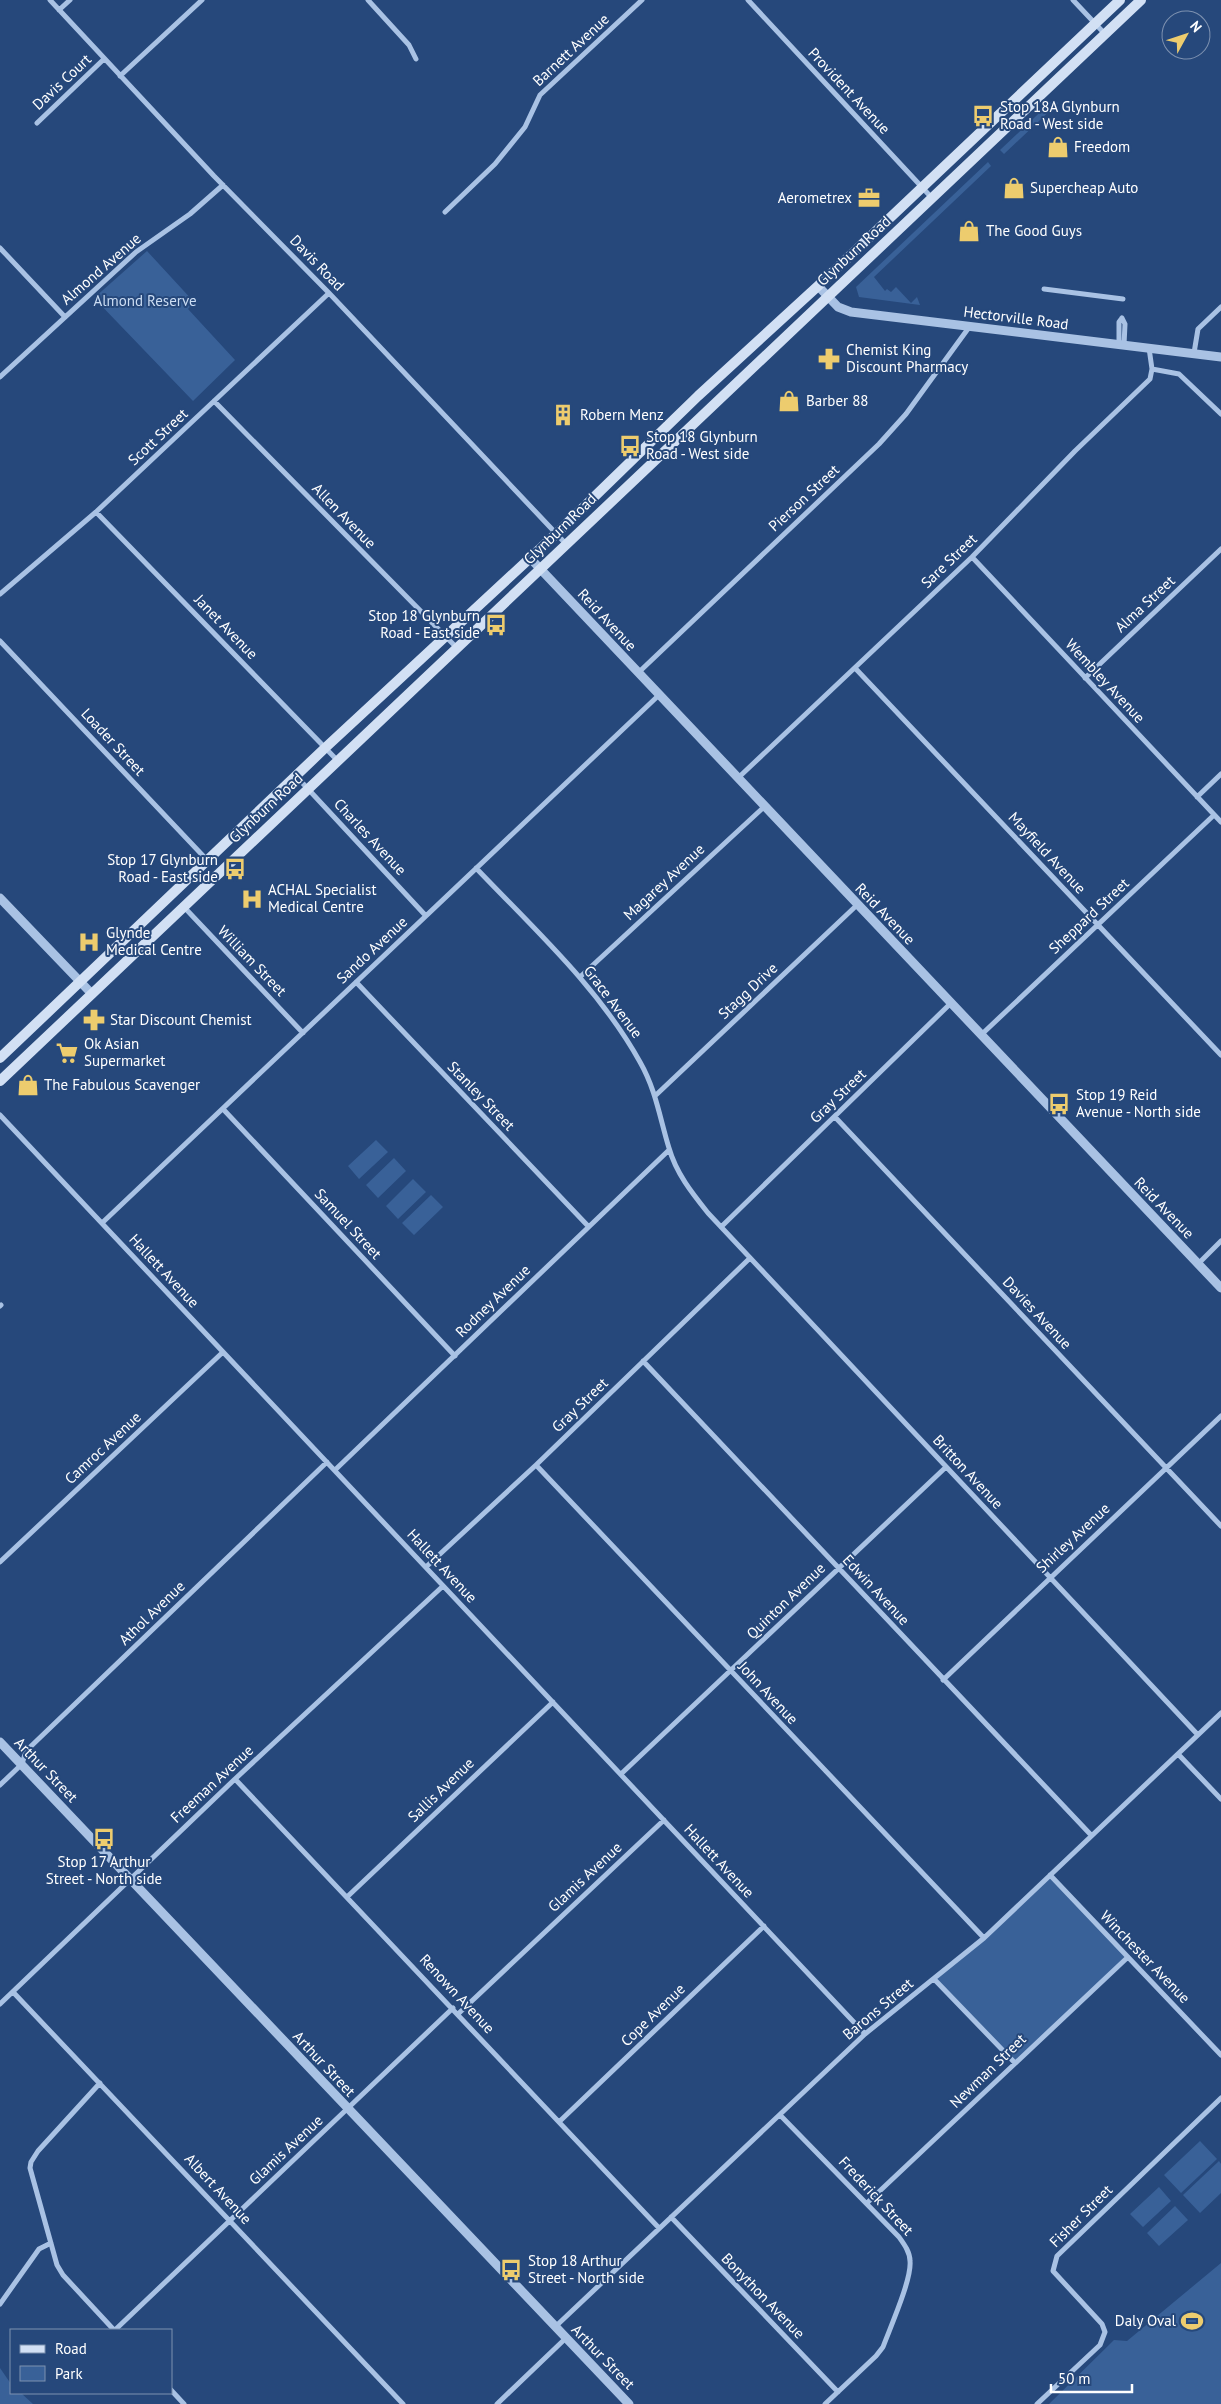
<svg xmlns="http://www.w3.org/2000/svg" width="1221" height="2404" font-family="'PT Sans',sans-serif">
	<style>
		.green { fill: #396198 }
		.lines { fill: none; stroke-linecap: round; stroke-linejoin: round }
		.minor { stroke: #a9c2e4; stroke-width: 5 }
		.tertiary { stroke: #a9c2e4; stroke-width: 9 }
		.secondary { stroke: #d2e0f4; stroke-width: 10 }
		.labels { text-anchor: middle; stroke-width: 4; stroke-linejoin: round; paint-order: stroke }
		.street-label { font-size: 15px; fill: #fff; stroke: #26487b }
		.poi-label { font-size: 15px; fill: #fff; stroke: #26487b; text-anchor: start }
		.park-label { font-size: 15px; fill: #ccddf3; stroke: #26487b }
	</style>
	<rect width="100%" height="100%" fill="#26487b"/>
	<path class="green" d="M1053 100 1058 103 1004 154 1000 150Z
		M988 162 991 166 874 277 885 291 887 289 891 292 896 287 911 303 917 297 920 305 859 297 856 287Z
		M147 251 194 302 188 309 235 360 193 401 94 298Z
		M376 1140 388 1152 359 1179 348 1166Z
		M394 1158 406 1171 378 1198 366 1185Z
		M413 1179 426 1192 398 1219 386 1206Z
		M431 1195 443 1207 414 1235 402 1223Z
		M1050 1875 1128 1957 1015 2063 934 1979 984 1938Z
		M1200 2141 1217 2159 1181 2193 1164 2175Z
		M1219 2161 1221 2164V2193L1200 2213 1183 2195Z
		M1159 2187 1171 2201 1143 2227 1130 2214Z
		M1175 2206 1188 2220 1159 2246 1147 2233Z
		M1221 2263V2404H1049L1114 2340 1127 2341Z
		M0 2368 11 2384V2393H21L33 2404H0Z"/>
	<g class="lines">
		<path class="minor" d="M50 0 214 176 329 293 566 544
			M368 0 409 45 416 59
			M748 0 932 198
			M1073 0 1105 34
			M59 10 70 0
			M120 76 202 0
			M37 123 104 59
			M445 212 495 164 525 127 540 95 642 0
			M0 248 65 317
			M1044 289 1123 299
			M1122 318 1125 324 1124 345
			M1119 344V322L1122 318
			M1194 353 1198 329 1221 307
			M1152 369 1179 374 1221 414
			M0 377 136 252 190 214 223 185
			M214 401 457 648
			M96 512 337 760
			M972 557 1221 822
			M0 594 96 512 329 293
			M0 641 207 860
			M855 668 1221 1055
			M638 673 879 444 906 414 970 326
			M1085 678 1221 549
			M296 776 426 916
			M738 778 972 557 1075 451 1150 379 1152 369 1149 348
			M1197 797 1221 774
			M476 868C534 929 599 988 640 1062 656 1090 660 1119 669 1148 676 1173 692 1193 708 1213L1198 1735
			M183 906 303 1033
			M580 977 765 806
			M356 982 588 1226
			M981 1035 1214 815
			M656 1095 857 905
			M223 1109 455 1356
			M0 1115 865 2034
			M835 1117 1221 1526
			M102 1223 659 695
			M721 1227 951 1003
			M1198 1264 1221 1241
			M0 1306 1 1305
			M643 1361 1091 1835
			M536 1465 984 1938
			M335 1470 669 1150
			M0 1562 223 1352
			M426 1567 536 1465 750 1258
			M943 1680 1221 1416
			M1178 1754 1221 1799
			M621 1774 946 1467
			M235 1779 659 2228
			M0 1785 22 1764 26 1751 327 1462
			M1050 1875 1221 2055
			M347 1897 553 1702
			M934 1979 1015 2063
			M13 1992 403 2404
			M0 2004 235 1779 443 1586
			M458 2014 664 1820
			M100 2083 38 2151 31 2162 30 2168 57 2265 63 2275 114 2330
			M780 2115 899 2237C904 2244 910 2252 910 2261 912 2279 890 2328 883 2347L876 2356 825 2404
			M560 2121 764 1926
			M867 2203 1128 1957
			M671 2217 838 2392
			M0 2304 39 2249 51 2243
			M555 2327 865 2034 984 1938 1221 1713
			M115 2330 453 2008
			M171 2390 184 2404
			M497 2404 566 2338
			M1037 2404 1100 2345 1105 2332 1102 2324 1053 2271 1057 2256 1221 2098"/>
		<path class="tertiary" d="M818 286 838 307 851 312 1221 357
			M530 558 1221 1288
			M0 898 92 994
			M0 1742 629 2404"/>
		<path class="secondary" d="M0 1058 325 748 556 534 698 396 818 286 1120 0
			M0 1081 1141 0"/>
	</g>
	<defs>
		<g id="bus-bare" transform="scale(1.725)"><path d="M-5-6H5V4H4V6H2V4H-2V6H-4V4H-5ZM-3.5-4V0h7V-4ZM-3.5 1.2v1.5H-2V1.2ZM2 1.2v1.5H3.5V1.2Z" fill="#edcc6e" stroke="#26487b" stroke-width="2.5" paint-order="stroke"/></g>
		<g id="shop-bare" transform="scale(1.725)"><path d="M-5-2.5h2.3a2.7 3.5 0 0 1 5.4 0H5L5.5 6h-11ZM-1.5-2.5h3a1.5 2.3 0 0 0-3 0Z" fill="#edcc6e" stroke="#26487b" stroke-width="2.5" paint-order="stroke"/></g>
		<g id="office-bare" transform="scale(1.725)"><path d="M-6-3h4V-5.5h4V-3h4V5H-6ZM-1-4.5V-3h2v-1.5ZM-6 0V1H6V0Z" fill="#edcc6e" stroke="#26487b" stroke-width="2.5" paint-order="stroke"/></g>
		<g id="pharmacy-bare" transform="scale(1.725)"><path d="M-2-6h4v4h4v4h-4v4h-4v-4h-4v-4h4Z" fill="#edcc6e" stroke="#26487b" stroke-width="2.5" paint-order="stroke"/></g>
		<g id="building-bare" transform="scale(1.725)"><path d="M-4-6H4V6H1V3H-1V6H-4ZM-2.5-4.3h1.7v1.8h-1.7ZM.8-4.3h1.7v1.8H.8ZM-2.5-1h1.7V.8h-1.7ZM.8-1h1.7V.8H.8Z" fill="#edcc6e" stroke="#26487b" stroke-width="2.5" paint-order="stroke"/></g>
		<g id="hospital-bare" transform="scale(1.725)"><path d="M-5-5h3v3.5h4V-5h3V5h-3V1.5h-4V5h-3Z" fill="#edcc6e" stroke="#26487b" stroke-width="2.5" paint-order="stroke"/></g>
		<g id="supermarket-bare" transform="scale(1.725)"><path d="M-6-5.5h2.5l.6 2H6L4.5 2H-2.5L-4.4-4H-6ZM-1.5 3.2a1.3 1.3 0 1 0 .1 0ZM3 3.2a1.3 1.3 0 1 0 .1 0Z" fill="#edcc6e" stroke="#26487b" stroke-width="2.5" paint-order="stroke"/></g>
		<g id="stadium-bare" transform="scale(1.725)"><path d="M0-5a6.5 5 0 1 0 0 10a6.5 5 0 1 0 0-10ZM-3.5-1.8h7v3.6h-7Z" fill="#edcc6e" stroke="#26487b" stroke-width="2.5" paint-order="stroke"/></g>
	</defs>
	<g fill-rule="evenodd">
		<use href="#bus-bare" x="983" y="116"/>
		<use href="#shop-bare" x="1058" y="147"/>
		<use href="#shop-bare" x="1014" y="188"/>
		<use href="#office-bare" x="869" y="198"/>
		<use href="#shop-bare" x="969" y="231"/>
		<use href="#pharmacy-bare" x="829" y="359"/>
		<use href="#shop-bare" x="789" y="401"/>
		<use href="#building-bare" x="563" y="415"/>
		<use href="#bus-bare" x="630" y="446"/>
		<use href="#bus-bare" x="496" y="625"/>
		<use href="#bus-bare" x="235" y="869"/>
		<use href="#hospital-bare" x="252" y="899"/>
		<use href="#hospital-bare" x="89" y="942"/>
		<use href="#pharmacy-bare" x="94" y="1020"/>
		<use href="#supermarket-bare" x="67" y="1053"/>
		<use href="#shop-bare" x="28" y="1085"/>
		<use href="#bus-bare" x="1059" y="1104"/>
		<use href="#bus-bare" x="104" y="1839"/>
		<use href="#bus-bare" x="511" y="2270"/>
		<use href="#stadium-bare" x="1192" y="2321"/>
	</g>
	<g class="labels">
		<g class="street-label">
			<text transform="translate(571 50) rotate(-43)" y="5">Barnett Avenue</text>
			<text transform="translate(62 82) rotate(-43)" y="5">Davis Court</text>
			<text transform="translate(849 91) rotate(47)" y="5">Provident Avenue</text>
			<text transform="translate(854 251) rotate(-43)" y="5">Glynburn Road</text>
			<text transform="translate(317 263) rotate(46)" y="5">Davis Road</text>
			<text transform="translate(101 269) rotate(-41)" y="5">Almond Avenue</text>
			<text transform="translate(1016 318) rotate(7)" y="5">Hectorville Road</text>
			<text transform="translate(158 437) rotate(-43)" y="5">Scott Street</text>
			<text transform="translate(804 498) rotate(-43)" y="5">Pierson Street</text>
			<text transform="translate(344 516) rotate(46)" y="5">Allen Avenue</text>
			<text transform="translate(560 529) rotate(-44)" y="5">Glynburn Road</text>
			<text transform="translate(949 561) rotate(-44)" y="5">Sare Street</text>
			<text transform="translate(1145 604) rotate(-43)" y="5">Alma Street</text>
			<text transform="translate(607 620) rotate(47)" y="5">Reid Avenue</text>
			<text transform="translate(226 627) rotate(46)" y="5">Janet Avenue</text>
			<text transform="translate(1105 681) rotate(47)" y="5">Wembley Avenue</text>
			<text transform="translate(113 742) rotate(47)" y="5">Loader Street</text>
			<text transform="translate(266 808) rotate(-43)" y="5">Glynburn Road</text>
			<text transform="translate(370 837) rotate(47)" y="5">Charles Avenue</text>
			<text transform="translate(1047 853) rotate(47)" y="5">Mayfield Avenue</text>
			<text transform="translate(664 882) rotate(-43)" y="5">Magarey Avenue</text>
			<text transform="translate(885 914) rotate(46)" y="5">Reid Avenue</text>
			<text transform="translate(1089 916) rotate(-43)" y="5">Sheppard Street</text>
			<text transform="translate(372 950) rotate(-43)" y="5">Sando Avenue</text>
			<text transform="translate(252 961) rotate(46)" y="5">William Street</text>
			<text transform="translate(748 991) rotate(-43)" y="5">Stagg Drive</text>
			<text transform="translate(613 1002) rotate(53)" y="5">Grace Avenue</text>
			<text transform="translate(481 1096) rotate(46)" y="5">Stanley Street</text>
			<text transform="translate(838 1096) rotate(-44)" y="5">Gray Street</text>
			<text transform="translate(1164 1208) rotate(46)" y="5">Reid Avenue</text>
			<text transform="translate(348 1224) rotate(47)" y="5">Samuel Street</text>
			<text transform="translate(164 1271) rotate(47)" y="5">Hallett Avenue</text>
			<text transform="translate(493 1301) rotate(-44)" y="5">Rodney Avenue</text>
			<text transform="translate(1037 1313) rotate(47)" y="5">Davies Avenue</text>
			<text transform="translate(580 1405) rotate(-44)" y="5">Gray Street</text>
			<text transform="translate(103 1448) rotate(-43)" y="5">Camroc Avenue</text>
			<text transform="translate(968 1472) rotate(47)" y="5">Britton Avenue</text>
			<text transform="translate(1073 1538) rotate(-43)" y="5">Shirley Avenue</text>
			<text transform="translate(442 1566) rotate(47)" y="5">Hallett Avenue</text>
			<text transform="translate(876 1590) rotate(47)" y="5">Edwin Avenue</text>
			<text transform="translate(786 1601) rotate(-44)" y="5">Quinton Avenue</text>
			<text transform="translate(152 1613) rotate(-44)" y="5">Athol Avenue</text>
			<text transform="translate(768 1693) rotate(47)" y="5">John Avenue</text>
			<text transform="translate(46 1770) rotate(46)" y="5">Arthur Street</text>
			<text transform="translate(212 1784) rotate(-43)" y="5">Freeman Avenue</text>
			<text transform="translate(441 1790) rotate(-44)" y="5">Sallis Avenue</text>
			<text transform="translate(719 1861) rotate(47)" y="5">Hallett Avenue</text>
			<text transform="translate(585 1877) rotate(-43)" y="5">Glamis Avenue</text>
			<text transform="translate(1145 1957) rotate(46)" y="5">Winchester Avenue</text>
			<text transform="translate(457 1994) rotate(47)" y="5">Renown Avenue</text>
			<text transform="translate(878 2009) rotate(-40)" y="5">Barons Street</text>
			<text transform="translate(653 2015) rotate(-44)" y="5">Cope Avenue</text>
			<text transform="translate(324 2064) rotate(47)" y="5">Arthur Street</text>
			<text transform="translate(988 2071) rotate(-44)" y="5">Newman Street</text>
			<text transform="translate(286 2150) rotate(-43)" y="5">Glamis Avenue</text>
			<text transform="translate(218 2189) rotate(47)" y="5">Albert Avenue</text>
			<text transform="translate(876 2196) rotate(47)" y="5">Frederick Street</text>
			<text transform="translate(1081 2216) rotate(-45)" y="5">Fisher Street</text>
			<text transform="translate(763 2296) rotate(46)" y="5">Bonython Avenue</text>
			<text transform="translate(603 2357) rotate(46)" y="5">Arthur Street</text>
		</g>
		<g class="poi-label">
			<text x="1000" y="112">Stop 18A Glynburn<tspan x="1000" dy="17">Road - West side</tspan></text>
			<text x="1074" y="152">Freedom</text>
			<text x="1030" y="193">Supercheap Auto</text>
			<text x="852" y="203" text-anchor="end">Aerometrex</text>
			<text x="986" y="236">The Good Guys</text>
			<text x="846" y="355">Chemist King<tspan x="846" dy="17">Discount Pharmacy</tspan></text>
			<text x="806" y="406">Barber 88</text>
			<text x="580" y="420">Robern Menz</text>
			<text x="646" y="442">Stop 18 Glynburn<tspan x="646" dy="17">Road - West side</tspan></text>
			<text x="480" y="621" text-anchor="end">Stop 18 Glynburn<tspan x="480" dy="17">Road - East side</tspan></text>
			<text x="218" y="865" text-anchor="end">Stop 17 Glynburn<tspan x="218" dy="17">Road - East side</tspan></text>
			<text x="268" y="895">ACHAL Specialist<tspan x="268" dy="17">Medical Centre</tspan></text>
			<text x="106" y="938">Glynde<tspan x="106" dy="17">Medical Centre</tspan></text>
			<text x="110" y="1025">Star Discount Chemist</text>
			<text x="84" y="1049">Ok Asian<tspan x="84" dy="17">Supermarket</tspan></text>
			<text x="44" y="1090">The Fabulous Scavenger</text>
			<text x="1076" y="1100">Stop 19 Reid<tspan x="1076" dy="17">Avenue - North side</tspan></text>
			<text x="104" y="1867" text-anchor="middle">Stop 17 Arthur<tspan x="104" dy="17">Street - North side</tspan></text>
			<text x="528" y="2266">Stop 18 Arthur<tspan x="528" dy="17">Street - North side</tspan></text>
			<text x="1176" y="2326" text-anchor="end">Daly Oval</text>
		</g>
		<g class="park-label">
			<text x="145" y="306">Almond Reserve</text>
		</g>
	</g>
	<rect x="10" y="2329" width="162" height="65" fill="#26487b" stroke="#7d91b0"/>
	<rect x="20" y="2345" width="25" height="8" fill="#d2e0f4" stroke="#7d91b0"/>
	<text x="55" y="2354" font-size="15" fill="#ffffff">Road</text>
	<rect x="20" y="2366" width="25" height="15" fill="#396198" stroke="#7d91b0"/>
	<text x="55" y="2379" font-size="15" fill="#ffffff">Park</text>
	<g transform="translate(1186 35) rotate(50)"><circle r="24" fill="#26487b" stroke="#7d91b0"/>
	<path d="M0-4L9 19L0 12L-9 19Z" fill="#edcc6e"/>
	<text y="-8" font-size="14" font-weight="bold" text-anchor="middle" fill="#ffffff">N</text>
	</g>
	<path d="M1051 2384v8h81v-8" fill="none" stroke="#ffffff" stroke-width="2.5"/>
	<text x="1058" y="2384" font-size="15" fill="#ffffff" stroke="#26487b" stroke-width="4" paint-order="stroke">50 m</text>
</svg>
